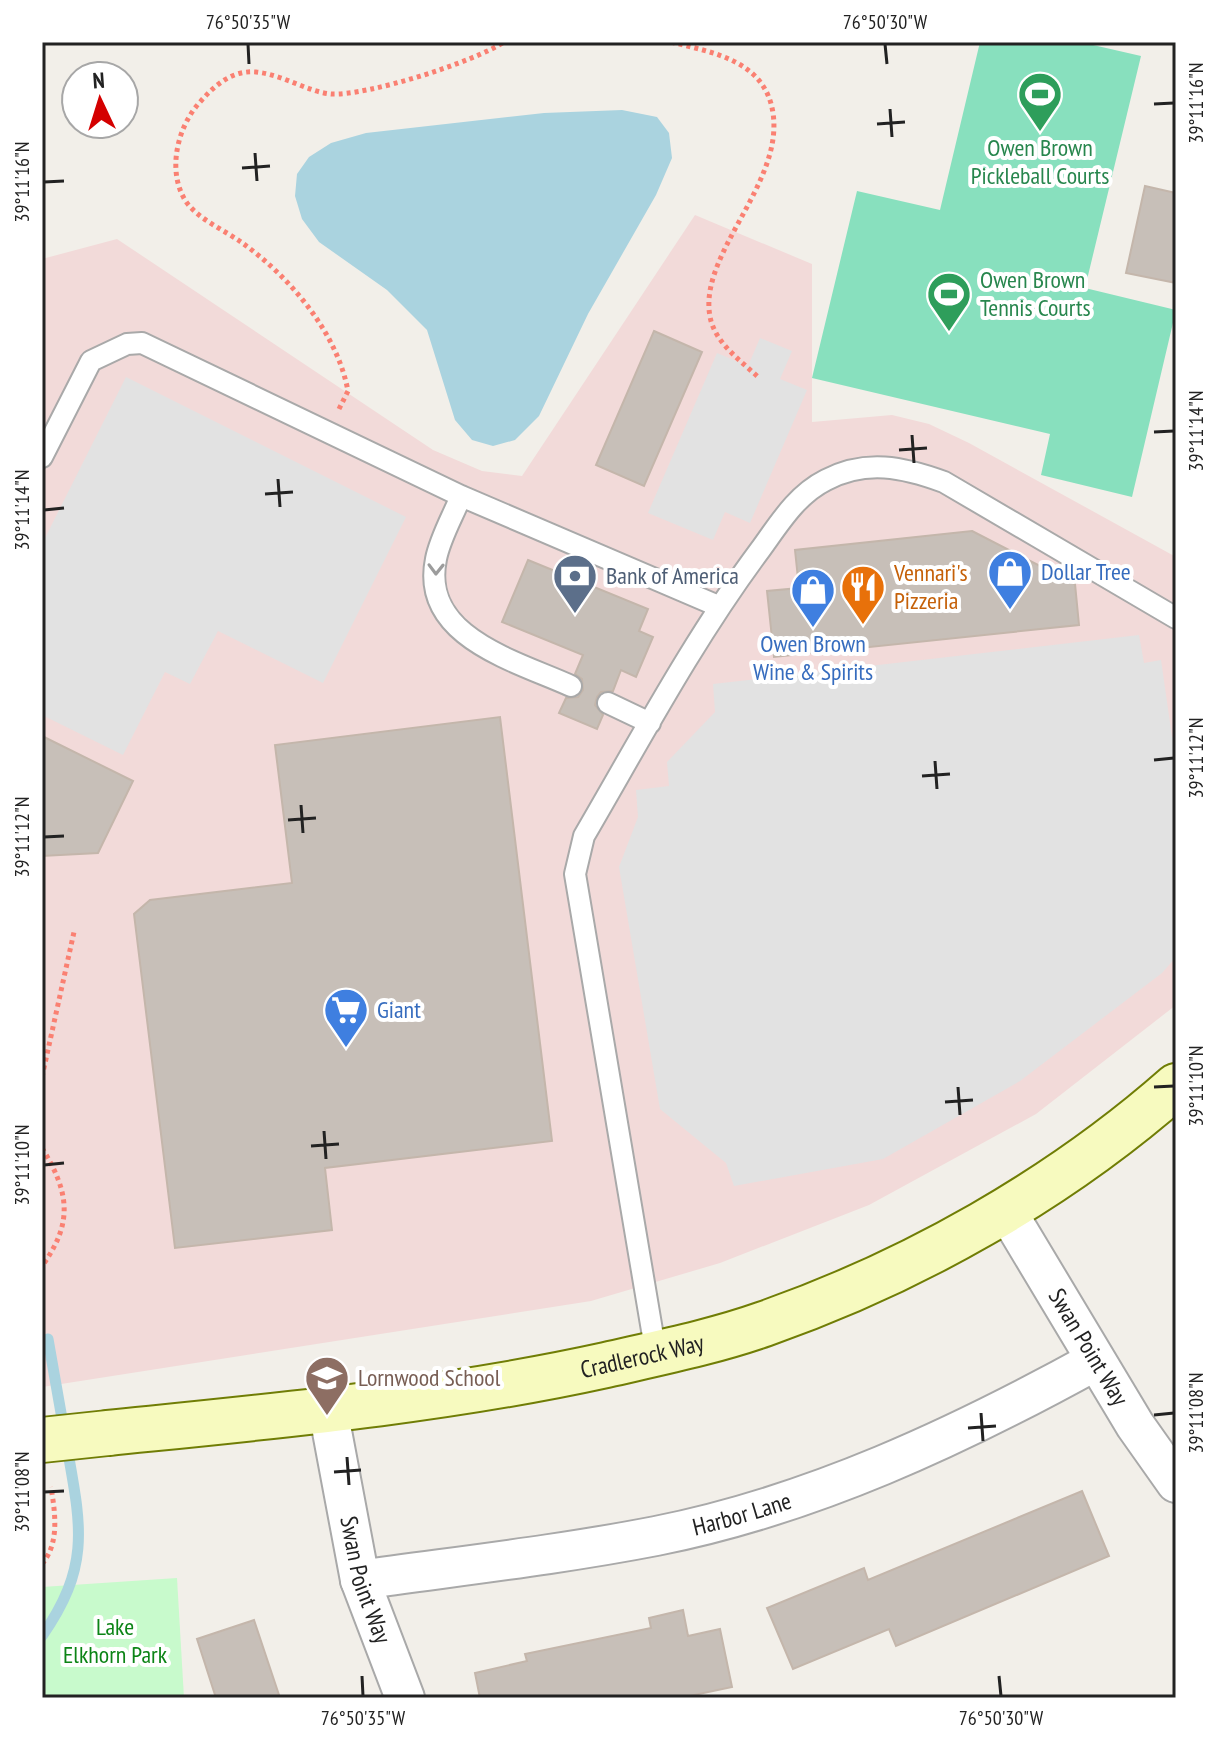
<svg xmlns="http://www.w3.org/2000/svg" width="1218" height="1740" font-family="'PT Sans Narrow',sans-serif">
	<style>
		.commercial { fill: #f2dad9 }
		.park { fill: #c8facc }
		.pitch { fill: #88e0be }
		.parking { fill: #e2e2e2 }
		.water { fill: #aad3df }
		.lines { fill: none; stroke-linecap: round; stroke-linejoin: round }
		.stream { stroke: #aad3df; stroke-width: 11 }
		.building { fill: #c7bfb8; stroke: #c4b6ab; stroke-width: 2 }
		.lane-casing { stroke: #a9a9a9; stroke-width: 24 }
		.street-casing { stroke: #a9a9a9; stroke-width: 42 }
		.secondary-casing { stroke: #707d05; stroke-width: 48 }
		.path { stroke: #fa8072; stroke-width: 5; stroke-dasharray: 4 4; stroke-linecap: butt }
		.lane { stroke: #fff; stroke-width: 20 }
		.street { stroke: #fff; stroke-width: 38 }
		.secondary { stroke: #f7fabf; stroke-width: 44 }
		.secondary-bridge-casing { stroke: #707d05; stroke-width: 48; stroke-linecap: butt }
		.secondary-bridge { stroke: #f7fabf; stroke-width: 44 }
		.oneway { stroke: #9c9c9c }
		.ticks { fill: none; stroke: #222; stroke-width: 3 }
		.labels { text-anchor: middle; stroke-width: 8; stroke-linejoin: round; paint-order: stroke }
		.leisure-label { font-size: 24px; fill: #27864d; stroke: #fff }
		.shop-label { font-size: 24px; fill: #366cbe; stroke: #fff; text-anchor: start }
		.food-label { font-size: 24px; fill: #c56008; stroke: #fff; text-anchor: start }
		.service-label { font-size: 24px; fill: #4e5e75; stroke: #fff; text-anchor: start }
		.street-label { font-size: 24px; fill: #222; stroke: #fff }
		.education-label { font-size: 24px; fill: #785e54; stroke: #fff; text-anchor: start }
		.park-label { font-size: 24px; fill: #0c8416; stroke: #fff }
		.neatline { fill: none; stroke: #222; stroke-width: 3 }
		.ticks-label { font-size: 20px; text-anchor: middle; fill: #222 }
	</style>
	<rect width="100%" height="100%" fill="#f2efe9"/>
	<path class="commercial" d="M695 215 812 264V422L892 415 929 424 969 443 1176 557V1005L1036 1114 869 1205 720 1263 591 1301 42 1387V259L117 239 433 450 482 471 522 476Z"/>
	<path class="park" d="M177 1578 184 1698H42V1587Z"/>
	<path class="pitch" d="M980 42H1080L1141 56 1085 288 1176 310 1132 497 1041 475 1050 434 812 378 857 191 940 210Z"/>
	<path class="parking" d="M760 338 792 351 780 379 807 390 750 523 725 512 713 540 648 513 717 353 748 366Z
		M126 377 406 517 323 683 218 631 190 684 165 672 123 755 42 715V544Z
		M1139 635 1144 663 1161 660 1172 737H1176V957L1162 973 1020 1081 883 1159 734 1186 726 1163 660 1109 619 867 638 817 636 790 669 786 667 762 715 712 713 684Z"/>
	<path class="water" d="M622 110 657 117 669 133 672 158 656 195 588 314 539 416 515 440 493 446 472 440 455 420 427 330 387 290 319 242 302 219 295 196 297 174 309 157 331 143 366 133 544 113Z"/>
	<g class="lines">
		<path class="stream" d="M48 1339 64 1430
			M42 1636C91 1566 81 1526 67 1447"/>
	</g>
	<path class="building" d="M1145 186 1176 193V283L1126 273Z
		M654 331 702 352 644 486 596 465Z
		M972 531 1075 584 1079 625 774 657 767 591 799 588 795 550Z
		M528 560 648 609 639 631 653 637 636 677 621 670 613 691 601 692 597 697 595 705 603 715 597 729 559 713 566 698 578 697 583 690 582 679 575 674 583 655 502 622Z
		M500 717 552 1141 325 1168 332 1230 175 1248 134 914 150 900 292 883 275 745Z
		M42 736 133 781 98 853 42 856Z
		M1082 1491 1109 1556 896 1646 889 1629 793 1669 767 1608 864 1568 868 1580Z
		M683 1610 688 1636 720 1629 732 1687 680 1698H480L475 1673 527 1661 525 1654 651 1628 649 1618Z
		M254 1620 280 1698H216L197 1639Z"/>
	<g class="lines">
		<g class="lane-casing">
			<path id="lane" d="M42 457 91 361 127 344 142 343 461 496 718 606
				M461 496C453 516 440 538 436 559 420 637 516 661 571 686
				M608 703 650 723
				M656 1354 575 874 584 836C640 740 693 640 760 550 779 524 796 495 826 480 866 459 903 467 944 482L1176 618"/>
		</g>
		<g class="street-casing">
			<g id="street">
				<path id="s1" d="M1006 1210 1135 1425 1176 1483"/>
				<path id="s2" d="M328 1410 360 1580 405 1698"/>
				<path id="s3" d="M360 1580C459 1566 558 1555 656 1536 812 1505 957 1437 1095 1361"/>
			</g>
		</g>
		<g class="secondary-casing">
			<g id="secondary">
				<path id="s4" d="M108 1433C275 1416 442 1401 606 1365 658 1353 713 1342 764 1324 912 1272 1058 1190 1176 1086"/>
			</g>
		</g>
		<path class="path" d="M671 42C715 53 765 61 773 113 784 186 694 257 711 321 718 345 740 360 758 377
			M339 409 348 391C337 332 289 276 241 242 224 230 200 220 187 203 166 173 177 127 200 102 215 85 232 70 256 72 284 75 308 92 331 94 367 96 474 62 504 42
			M42 1077 74 932
			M42 1148C69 1192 74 1222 42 1266
			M42 1564C60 1543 55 1512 51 1487"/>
		<use href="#lane" class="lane"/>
		<use href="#street" class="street"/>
		<use href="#secondary" class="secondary"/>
		<g class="secondary-bridge-casing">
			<path id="secondary-bridge" d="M42 1440 108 1433"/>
		</g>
		<use href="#secondary-bridge" class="secondary-bridge"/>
	</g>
	<defs><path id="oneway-chevron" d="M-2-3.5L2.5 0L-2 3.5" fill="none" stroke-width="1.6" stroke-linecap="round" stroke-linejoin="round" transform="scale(2)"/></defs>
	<use class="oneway" href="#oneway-chevron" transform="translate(436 569) rotate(91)"/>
	<path class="ticks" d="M248 44 249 64M885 44 887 64M1154 104 1174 103M890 109 892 137M877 124 905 122M255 153 257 181M242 168 270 166M44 182 64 181M1154 432 1174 431M912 435 914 463M899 450 927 448M278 479 280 507M265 494 293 492M44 510 64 508M1154 760 1174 758M935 761 937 789M922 776 950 774M301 805 303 833M288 820 316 818M44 837 64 836M958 1087 960 1115M1154 1087 1174 1086M945 1102 973 1100M324 1131 326 1159M311 1146 339 1144M44 1165 64 1163M981 1413 983 1441M1154 1415 1174 1413M968 1428 996 1426M347 1457 349 1485M334 1472 361 1470M44 1492 64 1491M362 1676 363 1696M999 1676 1001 1696"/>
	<defs>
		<g id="stadium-pin" transform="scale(2.3)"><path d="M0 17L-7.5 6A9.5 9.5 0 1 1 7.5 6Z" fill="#2e9e5b" stroke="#fff"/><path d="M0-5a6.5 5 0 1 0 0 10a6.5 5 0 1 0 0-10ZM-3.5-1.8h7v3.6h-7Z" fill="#fff"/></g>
		<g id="shop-pin" transform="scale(2.3)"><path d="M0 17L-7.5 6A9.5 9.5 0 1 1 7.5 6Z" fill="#3f7fe0" stroke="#fff"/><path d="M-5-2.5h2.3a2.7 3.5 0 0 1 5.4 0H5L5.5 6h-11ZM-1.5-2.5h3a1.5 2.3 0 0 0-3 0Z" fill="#fff"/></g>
		<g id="bank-pin" transform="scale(2.3)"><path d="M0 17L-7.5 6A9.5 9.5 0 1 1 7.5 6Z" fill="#5c6f8a" stroke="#fff"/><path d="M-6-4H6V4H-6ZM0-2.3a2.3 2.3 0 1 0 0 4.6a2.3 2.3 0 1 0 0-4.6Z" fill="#fff"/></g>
		<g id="restaurant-pin" transform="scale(2.3)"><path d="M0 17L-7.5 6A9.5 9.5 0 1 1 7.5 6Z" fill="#e8710a" stroke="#fff"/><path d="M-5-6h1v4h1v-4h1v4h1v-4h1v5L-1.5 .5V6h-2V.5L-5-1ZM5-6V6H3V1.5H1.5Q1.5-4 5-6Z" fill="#fff"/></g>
		<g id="supermarket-pin" transform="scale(2.3)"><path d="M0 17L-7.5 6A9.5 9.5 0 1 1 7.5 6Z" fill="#3f7fe0" stroke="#fff"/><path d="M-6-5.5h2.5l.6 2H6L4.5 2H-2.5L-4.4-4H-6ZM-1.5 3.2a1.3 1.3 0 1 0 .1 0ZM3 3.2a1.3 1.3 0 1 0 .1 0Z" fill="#fff"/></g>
		<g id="school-pin" transform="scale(2.3)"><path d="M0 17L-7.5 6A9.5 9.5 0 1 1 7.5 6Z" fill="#8d6e63" stroke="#fff"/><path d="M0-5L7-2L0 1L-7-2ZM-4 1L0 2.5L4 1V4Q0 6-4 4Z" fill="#fff"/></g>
	</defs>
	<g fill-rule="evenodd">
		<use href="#stadium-pin" x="1040" y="94"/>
		<use href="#stadium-pin" x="949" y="294"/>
		<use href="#shop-pin" x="1010" y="572"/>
		<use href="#bank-pin" x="575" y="576"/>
		<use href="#restaurant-pin" x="863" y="587"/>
		<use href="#shop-pin" x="813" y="590"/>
		<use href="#supermarket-pin" x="346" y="1010"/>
		<use href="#school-pin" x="327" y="1378"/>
	</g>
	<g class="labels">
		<g class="leisure-label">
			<text x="1040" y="156">Owen Brown<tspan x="1040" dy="28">Pickleball Courts</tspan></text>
			<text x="980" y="288" text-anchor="start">Owen Brown<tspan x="980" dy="28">Tennis Courts</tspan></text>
		</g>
		<g class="shop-label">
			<text x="1041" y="580">Dollar Tree</text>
			<text x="813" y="652" text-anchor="middle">Owen Brown<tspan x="813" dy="28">Wine &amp; Spirits</tspan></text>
			<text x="377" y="1018">Giant</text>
		</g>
		<g class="food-label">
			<text x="894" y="581">Vennari's<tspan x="894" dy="28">Pizzeria</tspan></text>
		</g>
		<g class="service-label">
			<text x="606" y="584">Bank of America</text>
		</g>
		<g class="street-label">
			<text dy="8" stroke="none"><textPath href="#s1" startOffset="160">Swan Point Way</textPath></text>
			<text dy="8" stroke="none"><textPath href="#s4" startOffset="540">Cradlerock Way</textPath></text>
			<text dy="8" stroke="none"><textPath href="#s3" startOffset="388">Harbor Lane</textPath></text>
			<text dy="8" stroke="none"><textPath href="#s2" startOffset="174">Swan Point Way</textPath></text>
		</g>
		<g class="education-label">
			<text x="358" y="1386">Lornwood School</text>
		</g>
		<g class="park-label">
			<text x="115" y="1635">Lake<tspan x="115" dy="28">Elkhorn Park</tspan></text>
		</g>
	</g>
	<rect width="1218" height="1740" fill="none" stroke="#ffffff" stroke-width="88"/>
	<g transform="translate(100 100) rotate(356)"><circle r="38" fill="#ffffff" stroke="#a7a7a7" stroke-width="2"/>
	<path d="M0-6L14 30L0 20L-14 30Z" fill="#d40000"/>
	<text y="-12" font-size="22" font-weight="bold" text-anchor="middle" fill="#222222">N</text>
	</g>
	<rect x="44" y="44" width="1130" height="1652" class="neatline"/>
	<g class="ticks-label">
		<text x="248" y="29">76°50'35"W</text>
		<text x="885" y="29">76°50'30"W</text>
		<text transform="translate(1196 103) rotate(-90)" y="7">39°11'16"N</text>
		<text transform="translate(22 182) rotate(-90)" y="7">39°11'16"N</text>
		<text transform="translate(1196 431) rotate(-90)" y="7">39°11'14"N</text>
		<text transform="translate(22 510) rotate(-90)" y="7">39°11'14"N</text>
		<text transform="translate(1196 758) rotate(-90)" y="7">39°11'12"N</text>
		<text transform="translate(22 837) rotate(-90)" y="7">39°11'12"N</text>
		<text transform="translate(1196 1086) rotate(-90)" y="7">39°11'10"N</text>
		<text transform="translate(22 1165) rotate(-90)" y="7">39°11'10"N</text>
		<text transform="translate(1196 1413) rotate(-90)" y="7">39°11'08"N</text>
		<text transform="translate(22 1492) rotate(-90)" y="7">39°11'08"N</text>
		<text x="363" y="1725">76°50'35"W</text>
		<text x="1001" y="1725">76°50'30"W</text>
	</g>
</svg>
